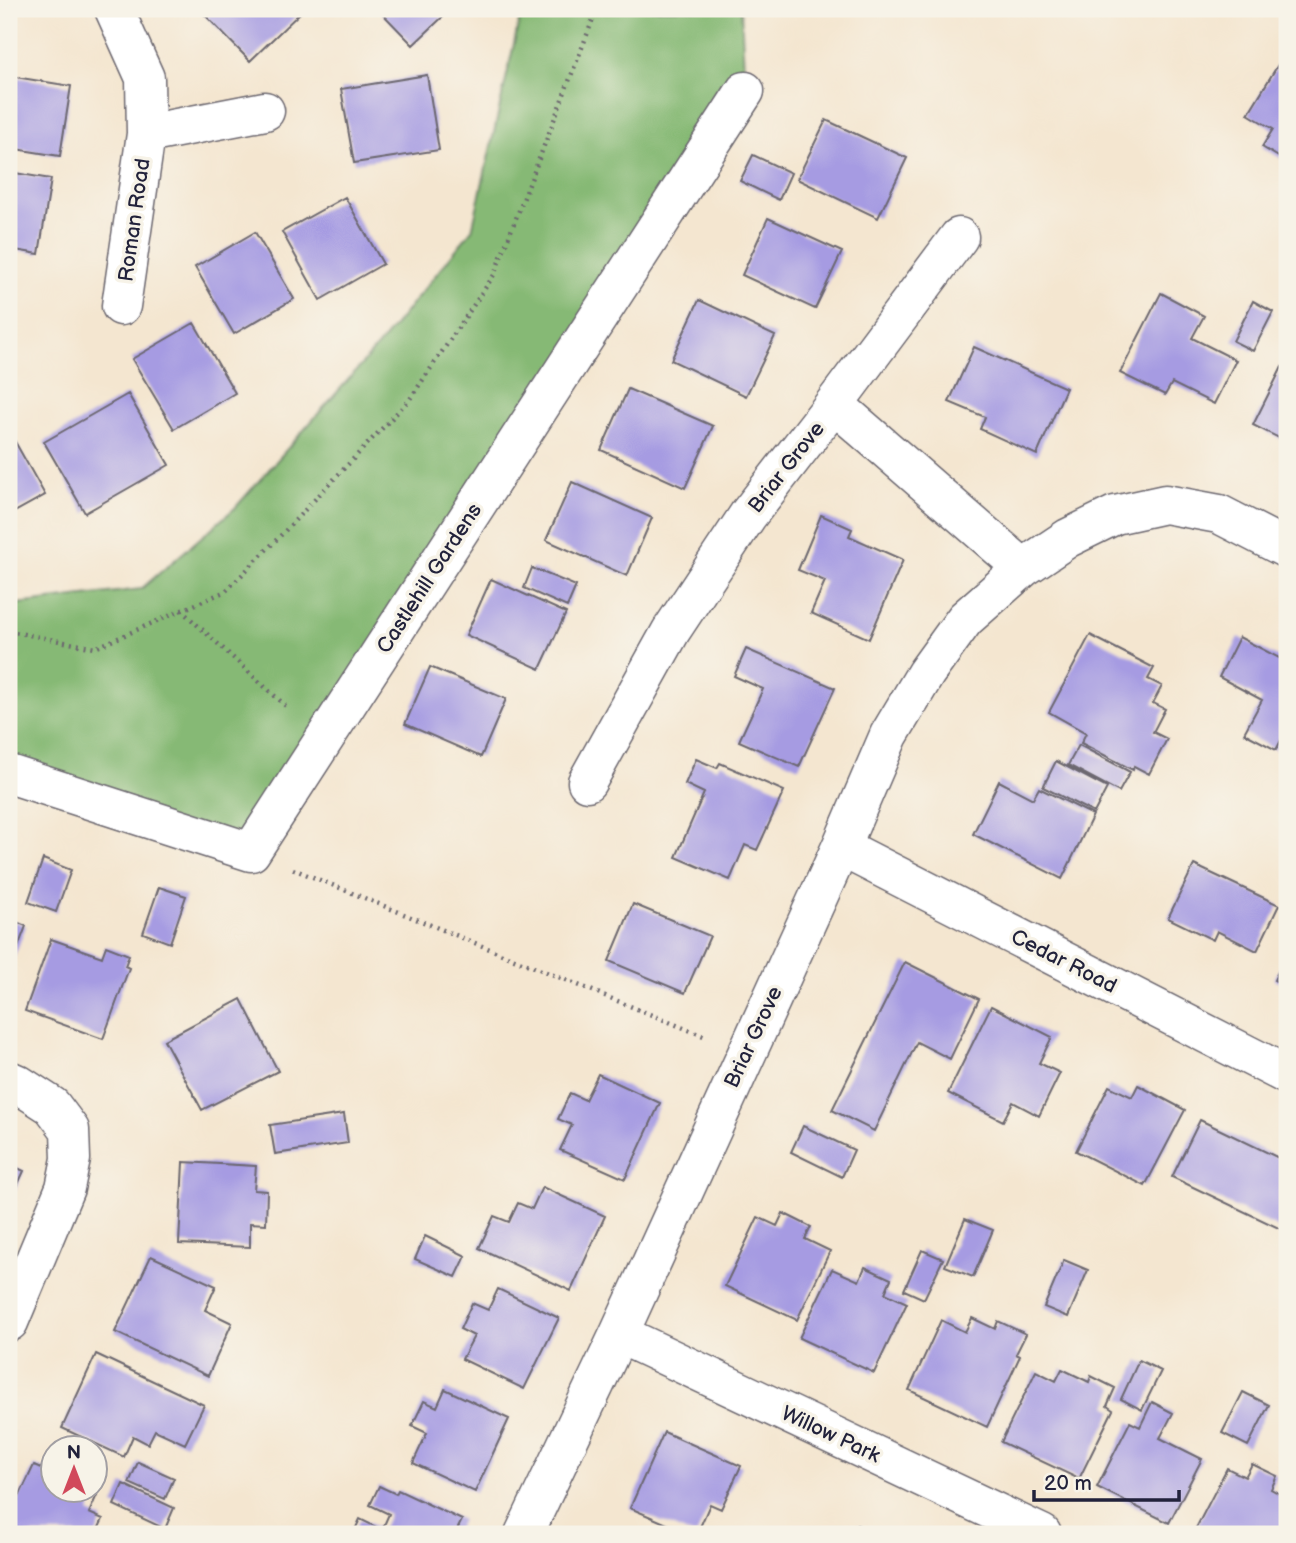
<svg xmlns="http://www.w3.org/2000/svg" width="1296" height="1543" font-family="'Balsamiq Sans',sans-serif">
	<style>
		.forest { fill: #86b974; stroke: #546e58; stroke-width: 2 }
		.building { fill: #a69be2 }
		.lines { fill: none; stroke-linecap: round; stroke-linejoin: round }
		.minor-casing { stroke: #6c676f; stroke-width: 41 }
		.path { stroke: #6c676f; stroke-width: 4.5; stroke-dasharray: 2 5; stroke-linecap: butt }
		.minor { stroke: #fff; stroke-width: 38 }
		.labels { text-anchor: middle; stroke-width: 7; stroke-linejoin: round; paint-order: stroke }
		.street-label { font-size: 21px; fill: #22223b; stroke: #f7f3e8 }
	</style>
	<rect width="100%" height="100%" fill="#f7f3e8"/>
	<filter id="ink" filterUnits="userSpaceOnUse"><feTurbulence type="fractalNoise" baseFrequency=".0143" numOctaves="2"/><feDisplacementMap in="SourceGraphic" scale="14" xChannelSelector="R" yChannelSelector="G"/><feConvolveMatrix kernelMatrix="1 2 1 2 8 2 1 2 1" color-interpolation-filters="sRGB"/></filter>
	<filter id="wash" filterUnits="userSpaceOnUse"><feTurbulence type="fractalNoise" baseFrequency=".00686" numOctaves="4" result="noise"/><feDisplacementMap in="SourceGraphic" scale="28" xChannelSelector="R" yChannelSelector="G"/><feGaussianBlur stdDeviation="1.57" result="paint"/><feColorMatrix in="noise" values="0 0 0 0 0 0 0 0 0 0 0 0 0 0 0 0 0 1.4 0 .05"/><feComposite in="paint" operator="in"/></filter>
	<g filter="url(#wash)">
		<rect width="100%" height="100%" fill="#f4e6d0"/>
		<path class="forest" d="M519 9H741L745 91 251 852 9 784V605L141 589 235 508 378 346 472 230 520 17Z"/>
		<g id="blocks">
			<path class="building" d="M204 9H302L303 10 250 61 201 11Z
				M378 9H451L413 45Z
				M1287 50V162L1262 147 1273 129 1248 114Z
				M427 75 439 150 354 163 341 89Z
				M9 76 71 86 60 156 9 148Z
				M826 120 907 158 878 218 797 179Z
				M753 155 791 173 779 200 740 181Z
				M9 172 51 179 39 254 9 249Z
				M345 197 383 264 320 300 282 232Z
				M768 218 842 252 815 309 742 275Z
				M255 232 294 299 234 334 195 267Z
				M1161 293 1204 316 1192 338 1236 360 1214 404 1172 383 1165 395 1120 373Z
				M699 300 775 336 746 396 671 360Z
				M1253 301 1273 312 1253 351 1233 341Z
				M194 323 235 393 174 429 132 359Z
				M974 347 1066 388 1037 455 980 429 985 417 949 402Z
				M1282 367 1287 370V442L1253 425Z
				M628 389 713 426 685 488 601 450Z
				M128 394 169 465 85 513 44 442Z
				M9 431 45 495 9 515Z
				M572 482 652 518 627 576 546 540Z
				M821 515 852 529 849 536 903 560 869 639 811 613 825 581 798 570Z
				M532 568 576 586 567 607 524 588Z
				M491 579 566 613 540 669 466 635Z
				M1090 635 1154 668 1148 679 1162 686 1153 703 1165 709 1153 732 1167 739 1149 774 1134 766 1133 770 1081 743 1086 733 1049 712Z
				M1239 637 1281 659 1287 646V729L1276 750 1244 733 1262 700 1219 677Z
				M746 649 835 688 799 767 739 741 763 689 734 676Z
				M430 667 506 699 481 757 405 724Z
				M1079 745 1130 772 1119 792 1068 765Z
				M696 759 717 768 720 763 784 791 757 850 745 845 730 880 676 857 704 793 685 784Z
				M1056 761 1107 788 1094 813 1043 787Z
				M999 781 1033 799 1039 788 1093 815 1062 879 973 834Z
				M43 859 71 870 56 912 28 902Z
				M1194 865 1279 905 1257 951 1217 931 1213 940 1168 918Z
				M159 887 186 896 170 943 143 933Z
				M633 904 710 936 685 993 609 961Z
				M9 919 26 926 9 971Z
				M51 939 102 957 106 946 129 955 125 966 129 968 103 1039 25 1011Z
				M1287 954V986L1274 980Z
				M905 962 979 999 950 1059 917 1042 874 1131 832 1110Z
				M241 999 278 1071 202 1110 164 1040Z
				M991 1006 1052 1037 1039 1063 1060 1073 1039 1116 1013 1102 1003 1121 948 1093Z
				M598 1074 660 1103 625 1179 560 1150 572 1125 558 1119 570 1093 585 1100Z
				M1138 1085 1185 1110 1145 1186 1076 1151 1109 1086 1132 1097Z
				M344 1114 348 1143 275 1154 270 1125Z
				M1200 1120 1287 1162V1232L1172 1177Z
				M803 1126 854 1150 842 1177 791 1152Z
				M183 1162 256 1166 254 1190 267 1191 266 1224 250 1223V1247L179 1244Z
				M9 1164 24 1171 9 1204Z
				M542 1187 605 1216 571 1291 479 1248 494 1216 509 1222 518 1203 532 1209Z
				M783 1213 811 1227 805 1239 830 1251 797 1320 725 1286 758 1217 777 1226Z
				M965 1219 993 1230 973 1277 945 1266Z
				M425 1236 466 1256 456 1277 415 1259Z
				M922 1250 943 1259 924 1299 904 1290Z
				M151 1256 216 1286 205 1310 232 1323 208 1376 115 1332Z
				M1064 1260 1088 1270 1068 1317 1044 1307Z
				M865 1267 891 1279 885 1293 907 1303 874 1373 799 1338 832 1269 859 1281Z
				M498 1289 559 1318 524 1389 462 1359 474 1336 460 1329 472 1303 488 1310Z
				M972 1318 995 1329 998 1321 1026 1334 1016 1354 1020 1356 987 1427 909 1390 941 1320 965 1332Z
				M96 1354 204 1405 185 1444 155 1430 148 1444 133 1436 124 1457 62 1428Z
				M1139 1360 1161 1371 1142 1410 1121 1399Z
				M1062 1369 1089 1382 1091 1376 1115 1388 1107 1406 1113 1410 1079 1479 1001 1442 1036 1371 1056 1381Z
				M445 1389 509 1419 475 1492 413 1463 427 1433 412 1426 424 1401 437 1407Z
				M1243 1392 1269 1405 1248 1446 1222 1433Z
				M1152 1402 1173 1413 1160 1438 1202 1459 1169 1523 1097 1487 1130 1422 1140 1427Z
				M664 1432 741 1466 721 1509 710 1504 697 1534H690L630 1508Z
				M138 1462 174 1478 165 1499 129 1483Z
				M1252 1464 1277 1476 1271 1489 1287 1498V1526L1283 1534H1193L1227 1468 1245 1477Z
				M34 1465 52 1473V1490H89L97 1495 89 1513 103 1519 96 1534H9V1518Z
				M123 1484 174 1508 165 1529 114 1505Z
				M379 1486 396 1494 398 1490 462 1520 455 1534H353L360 1519 382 1530 389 1514 370 1505Z
				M857 1525 878 1534H853Z"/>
		</g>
	</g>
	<g filter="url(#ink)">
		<use href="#blocks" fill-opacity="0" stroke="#6c676f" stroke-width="2"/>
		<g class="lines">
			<g class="minor-casing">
				<path id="minor" d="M114 9 145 78 146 134 121 306
					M146 134 265 111
					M834 404 1023 568
					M9 774 251 852 745 91
					M587 782 671 631 748 515 834 404 959 237
					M841 847 1287 1075
					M9 1080 18 1084 52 1106 70 1130 71 1159 65 1188 9 1322
					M619 1334 1042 1534
					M524 1534 619 1334 841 847 889 735 926 673 965 619 1023 568 1068 538 1115 515 1165 504 1219 514 1287 549"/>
			</g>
			<path class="path" d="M181 610 289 709
				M9 631 95 648 226 591 283 533 410 399 494 275 597 9
				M293 869 706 1037"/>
			<use href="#minor" class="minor"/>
		</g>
	</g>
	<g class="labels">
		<g class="street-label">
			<text transform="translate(134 220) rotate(-82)" y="7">Roman Road</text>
			<text transform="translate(786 467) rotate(-52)" y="7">Briar Grove</text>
			<text transform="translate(429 578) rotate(-57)" y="7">Castlehill Gardens</text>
			<text transform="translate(1064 961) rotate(27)" y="7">Cedar Road</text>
			<text transform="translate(753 1037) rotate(-65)" y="7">Briar Grove</text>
			<text transform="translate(831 1434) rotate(25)" y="7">Willow Park</text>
		</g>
	</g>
	<rect width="1296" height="1543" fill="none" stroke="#f7f3e8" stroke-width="35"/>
	<g transform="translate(74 1469)"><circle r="33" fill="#f7f3e8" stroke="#a29fa3" stroke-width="2"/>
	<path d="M0-5L12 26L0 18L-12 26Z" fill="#d1495b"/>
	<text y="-10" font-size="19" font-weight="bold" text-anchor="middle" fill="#22223b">N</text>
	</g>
	<path d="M1034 1490v10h145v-10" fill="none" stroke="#22223b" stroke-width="3.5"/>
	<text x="1044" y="1490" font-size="21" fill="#22223b" stroke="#f7f3e8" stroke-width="5" paint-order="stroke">20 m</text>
</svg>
